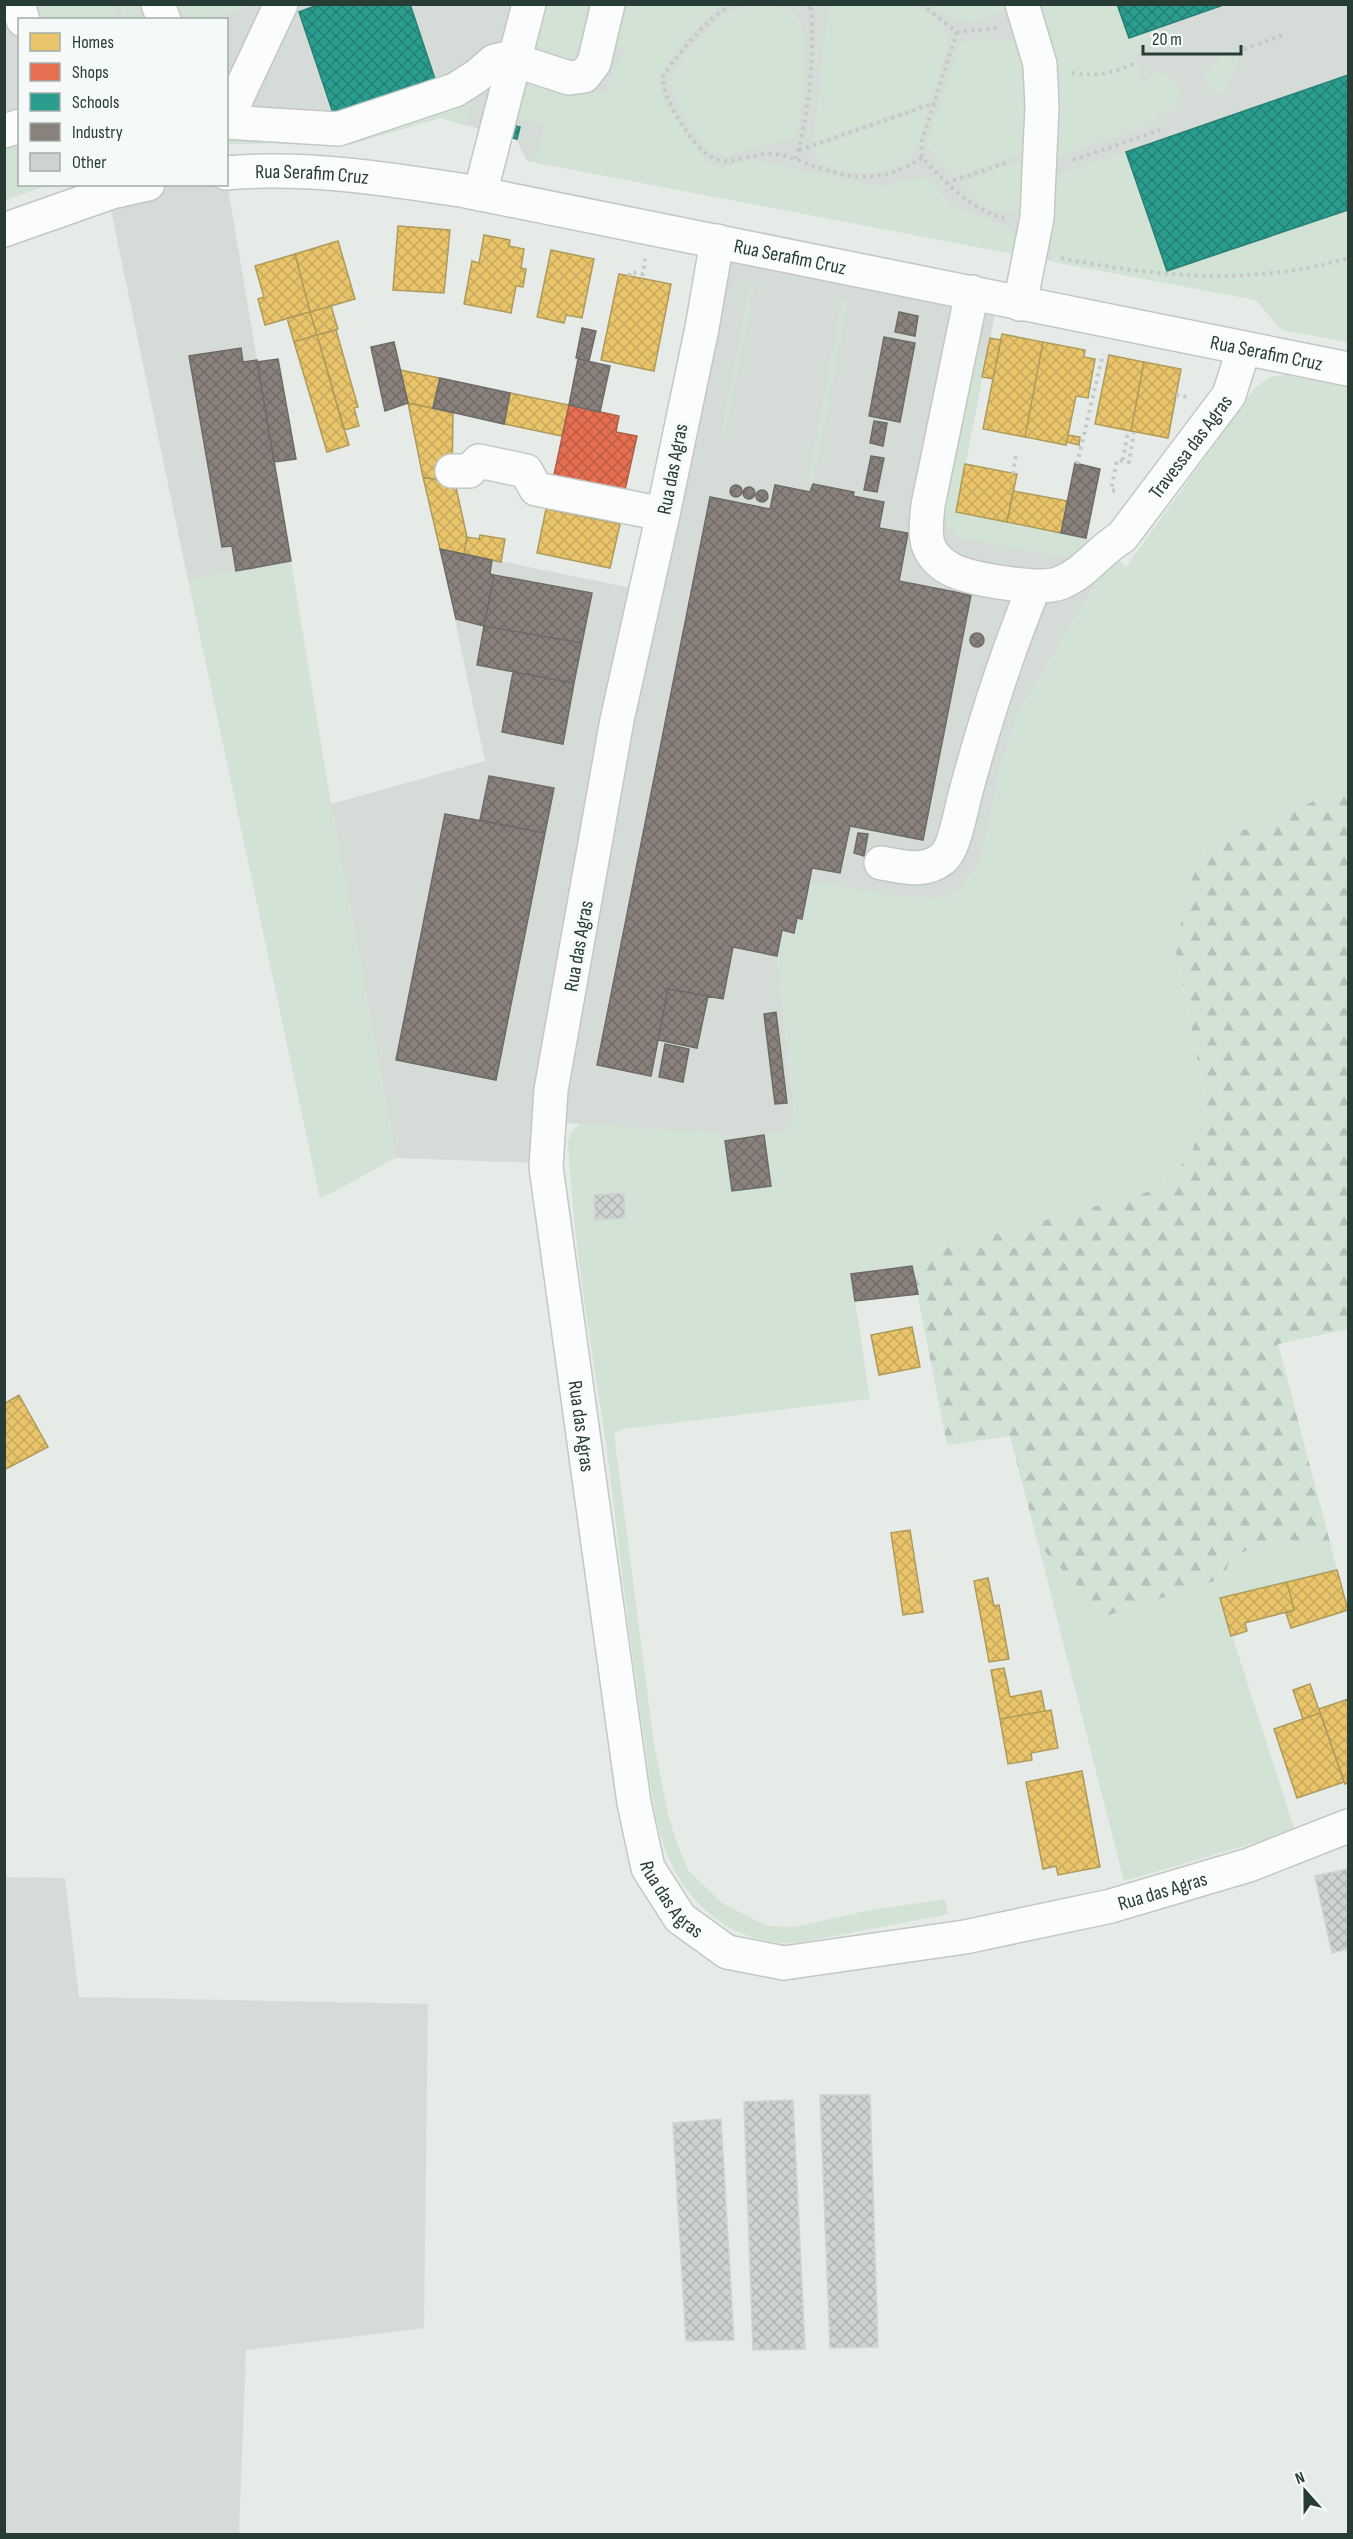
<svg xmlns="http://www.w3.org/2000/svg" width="1353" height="2539" font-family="'Sofia Sans Condensed',sans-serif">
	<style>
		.built { fill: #d5dcd8 }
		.green { fill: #d2e2d4 }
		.forest { fill: url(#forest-firs) }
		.homes { fill: url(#homes-cross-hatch); stroke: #ae9b5a; stroke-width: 1.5 }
		.shops { fill: url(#shops-cross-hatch); stroke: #ad6048; stroke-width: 1.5 }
		.schools { fill: url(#schools-cross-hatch); stroke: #298074; stroke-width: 1.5 }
		.industry { fill: url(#industry-cross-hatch); stroke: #6c6c66; stroke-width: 1.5 }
		.building { fill: url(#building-cross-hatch); stroke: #cfd4d1; stroke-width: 1.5 }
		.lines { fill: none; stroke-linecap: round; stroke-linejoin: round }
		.minor-casing { stroke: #c3c8c5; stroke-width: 36 }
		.path { stroke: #c3cac6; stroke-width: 4; stroke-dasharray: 3 4.5; stroke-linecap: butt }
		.minor { stroke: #fbfcfc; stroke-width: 33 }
		.labels { text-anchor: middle; stroke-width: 6; stroke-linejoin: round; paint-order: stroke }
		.street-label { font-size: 20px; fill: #263c34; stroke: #f5f9f7 }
	</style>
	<defs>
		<pattern id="forest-firs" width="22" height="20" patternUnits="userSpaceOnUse" patternTransform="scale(1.5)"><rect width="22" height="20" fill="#d2e2d4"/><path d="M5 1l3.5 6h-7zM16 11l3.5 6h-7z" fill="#b4c3b7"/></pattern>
		<pattern id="homes-cross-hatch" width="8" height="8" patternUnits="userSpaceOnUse" patternTransform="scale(1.5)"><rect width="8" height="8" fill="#e9c46a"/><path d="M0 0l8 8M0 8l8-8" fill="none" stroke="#c8a95c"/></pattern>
		<pattern id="shops-cross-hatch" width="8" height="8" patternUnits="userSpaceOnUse" patternTransform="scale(1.5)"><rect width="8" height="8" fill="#e76f51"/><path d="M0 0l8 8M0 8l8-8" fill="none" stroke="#bb5c44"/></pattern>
		<pattern id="schools-cross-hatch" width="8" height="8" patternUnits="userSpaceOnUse" patternTransform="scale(1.5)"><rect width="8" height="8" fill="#2a9d8f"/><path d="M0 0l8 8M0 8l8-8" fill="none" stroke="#248176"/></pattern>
		<pattern id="industry-cross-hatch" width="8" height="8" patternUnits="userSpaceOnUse" patternTransform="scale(1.5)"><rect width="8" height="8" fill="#8a817c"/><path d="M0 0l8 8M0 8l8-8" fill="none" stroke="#716b66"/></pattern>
		<pattern id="building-cross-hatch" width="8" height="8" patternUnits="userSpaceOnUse" patternTransform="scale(1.5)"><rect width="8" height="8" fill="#ced2d0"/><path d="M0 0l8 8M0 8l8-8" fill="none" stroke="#b1b5b3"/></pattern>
	</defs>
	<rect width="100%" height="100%" fill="#e6ebe8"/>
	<path class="built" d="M4 5H1348V342L1282 330 1256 300 527 161 516 139 440 118 348 145 278 143 227 144 226 20H20V184L48 185 5 200Z
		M227 182 291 561 188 580 109 201 166 185 226 184Z
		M721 248 997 303 956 512 1086 538 1113 555 992 849 967 895 802 919 794 933 782 931 777 956 794 1109 793 1121 786 1131 771 1186 580 1124 544 1121 541 1163 396 1158 331 804 485 761 440 549 651 592Z
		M5 1877 65 1878 79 1997 428 2004 424 2328 246 2350 239 2534H5Z"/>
	<path class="green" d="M179 4 252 5 219 16 217 20 178 19 173 6Z
		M28 5H112L117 19H33Z
		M118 5H137L141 17 149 15 150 19H123Z
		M546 5H598L581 61 562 66 535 54Z
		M618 5H722L682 42 662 70 659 79 664 102 705 161 720 168 753 160 769 162 845 180 883 186 920 177 934 183 945 200 953 206 1008 227C1016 235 1018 244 1018 255L534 162 545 125 518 118 529 78 569 92H605L624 48 609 44Z
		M828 5H915L939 20 946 32 947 49 931 101 813 142Z
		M930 5H1011C1005 11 998 12 990 15 960 26 955 22 930 5Z
		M1036 5H1117L1129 38 1158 28C1157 43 1149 51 1134 54L1144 82 1153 74 1158 72 1179 84C1182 100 1172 117 1155 115L1158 123 1048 160Z
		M753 6C765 7 783 5 793 13 812 28 801 98 800 122L796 132 787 140 728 155C724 155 718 155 714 153 699 146 673 100 670 84 674 66 709 26 726 14 734 9 743 8 753 6Z
		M974 38C988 39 1016 37 1025 49L1028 150 955 177 932 154 927 141 957 52 961 45Z
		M1232 49 1240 52 1235 72 1221 93 1215 94 1205 84V73L1226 52Z
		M471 103 465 125 440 118 348 145 278 143 227 144V131L439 105Z
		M928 108C923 124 920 148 908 160 888 178 821 176 812 149Z
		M19 138 20 184 48 185 5 200 4 144Z
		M1126 152 1168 271 1348 210V342L1282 330 1256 300 1053 262 1051 242 1055 217 1049 178Z
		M1029 159 1024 201 1017 211C993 218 975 198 960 182Z
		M750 283H755L724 439 720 438Z
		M842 300 848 301 813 484 807 483Z
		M975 355 986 357 956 512 1092 540 1070 559 959 537 947 527 945 508Z
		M1286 375 1348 387V787L1200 848 1175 947 1206 1101 1192 1153 1159 1189 924 1253 912 1266 851 1274 870 1399 623 1429 614 1434 654 1744 668 1814 676 1841 688 1870 722 1903 767 1926 794 1927 866 1911 945 1899 948 1914 803 1942C748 1949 699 1917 674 1869 654 1831 651 1787 645 1745 637 1688 629 1631 622 1574 616 1526 611 1478 604 1430 589 1334 573 1238 568 1142L571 1132 580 1124 721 1133 725 1141 786 1131 793 1121 794 1109 777 956 782 930 794 933 797 918 802 919 810 881 887 895 940 898 948 897 962 887 976 867 982 852 999 770 1017 715 1113 555 1126 567 1255 388 1270 377Z
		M291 561 331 804 396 1158 320 1199 188 580Z
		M1285 1538 1316 1548 1330 1542 1337 1570 1220 1598 1295 1831 1124 1881 1038 1544 1106 1616 1224 1578 1231 1556Z"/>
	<path class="forest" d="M1348 787V1329L1278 1344 1330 1542 1316 1548 1285 1538 1231 1556 1224 1578 1106 1616 1038 1544 1010 1436 947 1445 912 1266 924 1253 1159 1189 1192 1153 1206 1101 1175 947 1200 848Z"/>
	<path class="homes" d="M398 226 450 230 444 293 393 290Z
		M484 235 510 240 509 246 524 249 521 268 526 269 523 287 516 286 511 313 464 304 472 261 479 263Z
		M338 241 355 299 310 312 295 254Z
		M551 250 594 259 582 318 566 315 564 323 537 317Z
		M295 254 310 312 265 325 258 299 264 297 255 266Z
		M619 274 671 284 654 371 601 360Z
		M331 306 338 329 317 335 310 312Z
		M310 312 317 335 294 342 287 318Z
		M336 330 358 407 354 408 359 426 344 430 317 335Z
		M1002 334 1043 342 1025 437 983 429Z
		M317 335 349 445 327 452 294 342Z
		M990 338 1001 340 993 379 982 377Z
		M1043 342 1085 350 1084 357 1095 359 1088 398 1076 396 1066 445 1025 437Z
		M1109 355 1144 362 1131 431 1095 424Z
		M1144 362 1181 369 1168 438 1131 431Z
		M400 370 440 378 433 408 408 403Z
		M510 393 569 405 562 436 504 424Z
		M408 403 453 413 452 483 423 477Z
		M1068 435 1080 437 1079 445 1067 442Z
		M965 464 1017 474 1007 522 956 512Z
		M423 477 455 483 467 537 464 554 440 549Z
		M1013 491 1068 501 1061 533 1007 522Z
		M546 509 620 524 610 568 537 553Z
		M480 535 505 539 501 562 464 554 467 537 479 539Z
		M912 1327 920 1367 879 1375 871 1335Z
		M19 1395 48 1447 4 1470V1404Z
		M910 1530 923 1612 903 1615 891 1533Z
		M1337 1570 1348 1610 1291 1628 1286 1613 1294 1610 1287 1582Z
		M988 1578 994 1606 999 1605 1009 1659 989 1662 974 1581Z
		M1287 1582 1294 1610 1245 1623 1247 1631 1231 1636 1220 1598Z
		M1004 1668 1010 1697 1041 1691 1045 1711 1000 1719 991 1670Z
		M1310 1684 1320 1713 1303 1719 1293 1690Z
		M1348 1699V1782L1345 1784 1319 1709Z
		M1051 1710 1058 1748 1031 1753 1032 1760 1008 1764 1000 1719Z
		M1320 1713 1344 1782 1297 1798 1274 1729Z
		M1082 1771 1100 1867 1058 1875 1056 1866 1043 1869 1026 1782Z"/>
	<path class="shops" d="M569 405 619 416 616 432 637 436 623 499 552 484Z"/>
	<path class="schools" d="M320 4H410L435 79 333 113 299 12Z
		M1117 4H1226L1129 38Z
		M1348 75V210L1167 271 1126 152Z
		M512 125 520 127 517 139 508 137Z"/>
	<path class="industry" d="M899 312 918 316 915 336 895 332Z
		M582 328 596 331 589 361 576 358Z
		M884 337 915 343 900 422 869 416Z
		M394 342 408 403 385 411 371 347Z
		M241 348 243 362 257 360 291 561 236 571 232 546 222 547 189 356Z
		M278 359 296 459 274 462 257 362Z
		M578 359 610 366 600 412 569 405Z
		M440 378 510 393 504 424 433 408Z
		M874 421 887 423 883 446 870 443Z
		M871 456 884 458 877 492 864 490Z
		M1075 463 1100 469 1086 538 1061 533Z
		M813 484 854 492 853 496 884 502 879 528 908 533 899 581 971 595 923 840 850 826 840 873 812 868 802 919 797 918 794 933 782 930 777 956 733 947 723 999 668 989 651 1076 597 1065 710 497 770 509 775 485 810 492Z
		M730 491a6 6 0 1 1 12 0a6 6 0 1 1-12 0Z
		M743 493a6 6 0 1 1 12 0a6 6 0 1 1-12 0Z
		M756 496a6 6 0 1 1 12 0a6 6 0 1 1-12 0Z
		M440 549 492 560 490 574 494 575 484 626 456 619Z
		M494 575 592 593 582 643 484 626Z
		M484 626 582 643 574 683 477 665Z
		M970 640a7 7 0 1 1 14 0a7 7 0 1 1-14 0Z
		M513 672 574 683 563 744 502 732Z
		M489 776 554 788 545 833 480 820Z
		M445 814 545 833 496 1080 396 1060Z
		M858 833 868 834 864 856 854 853Z
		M668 989 708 996 697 1048 658 1040Z
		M776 1012 787 1103 775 1104 764 1014Z
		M665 1044 689 1049 683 1082 659 1077Z
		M764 1135 771 1186 732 1191 725 1141Z
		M912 1266 918 1294 855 1301 851 1274Z"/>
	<path class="building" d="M624 1193 625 1218 595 1220 594 1195Z
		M1348 1869V1949L1332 1953 1315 1876Z
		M820 2095H870L878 2347 830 2348Z
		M793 2100 805 2349 753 2350 744 2102Z
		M721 2119 734 2340 686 2341 673 2123Z"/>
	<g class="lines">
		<g class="minor-casing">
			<g id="minor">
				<path d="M18 4 23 20"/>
				<path d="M158 4 164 20"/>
				<path d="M226 121 281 4"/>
				<path d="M226 122 338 129 455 90 477 76 494 61 503 59 514 60 569 78 584 76 594 63 608 4"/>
				<path d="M4 131 20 126"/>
				<path id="s1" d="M226 173C307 166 387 179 466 191L1348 369"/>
				<path d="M480 194 529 4"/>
				<path d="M4 230 112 192 148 184"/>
				<path id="s2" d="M717 241 702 328 663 514 617 720 551 1090 546 1167 634 1803 648 1868 680 1918 727 1952 784 1963 965 1937 1111 1906 1249 1865 1348 1826"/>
				<path id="s3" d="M972 292 928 505C927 519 923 538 931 551 937 561 948 569 959 573 979 580 1041 591 1060 583 1086 573 1098 551 1122 537L1229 395 1244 348"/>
				<path d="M1020 304 1037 218 1042 107 1040 64 1022 4"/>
				<path d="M452 471H469L479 461 526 471 536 489 663 514"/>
				<path d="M881 863C902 866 923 874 942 859 954 851 961 810 965 795 984 724 1006 655 1034 587"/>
			</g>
		</g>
		<path class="path" d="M731 4C705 21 681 50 663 76 664 82 664 88 666 94 672 112 697 152 715 159 732 165 751 154 769 154 785 153 802 162 817 167 858 182 886 180 922 158
			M801 4 811 8 813 4
			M921 4 957 32 997 28
			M957 32 922 141V158C948 184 968 208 1004 218
			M1244 49 1283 35
			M1072 73C1096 77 1115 73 1137 62
			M799 150 935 103
			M796 159C810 109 814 59 811 8
			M1073 160 1160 130
			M946 183 1008 162
			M1061 258C1154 277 1256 286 1348 258
			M629 276 630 272 643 274 645 259
			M1176 395 1187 397
			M1123 460 1128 431
			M1077 464 1103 354
			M1013 474 1016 454
			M1115 491 1111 490 1117 460 1129 462 1134 432"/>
		<use href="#minor" class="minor"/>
	</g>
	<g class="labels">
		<g class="street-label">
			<text dy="7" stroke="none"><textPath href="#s1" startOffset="86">Rua Serafim Cruz</textPath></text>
			<text dy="7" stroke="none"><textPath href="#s1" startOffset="572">Rua Serafim Cruz</textPath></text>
			<text dy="7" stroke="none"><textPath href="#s1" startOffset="1058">Rua Serafim Cruz</textPath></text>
			<text dy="7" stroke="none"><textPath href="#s3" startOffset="594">Travessa das Agras</textPath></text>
			<text transform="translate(672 469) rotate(-79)" y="7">Rua das Agras</text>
			<text transform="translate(578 946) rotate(-80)" y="7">Rua das Agras</text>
			<text dy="7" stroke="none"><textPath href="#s2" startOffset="1204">Rua das Agras</textPath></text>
			<text dy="7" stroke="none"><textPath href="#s2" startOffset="2212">Rua das Agras</textPath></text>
			<text dy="7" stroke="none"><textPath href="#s2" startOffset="1690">Rua das Agras</textPath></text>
		</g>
	</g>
	<rect width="1353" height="2539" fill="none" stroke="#263c34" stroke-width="12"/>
	<rect x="18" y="18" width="210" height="168" fill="#f5f9f7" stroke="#a2ada9" stroke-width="1.5"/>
	<rect x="30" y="33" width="30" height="18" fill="#e9c46a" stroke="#a2ada9" stroke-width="1.5"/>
	<text x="72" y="48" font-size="18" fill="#263c34">Homes</text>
	<rect x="30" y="63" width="30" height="18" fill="#e76f51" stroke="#a2ada9" stroke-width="1.5"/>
	<text x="72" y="78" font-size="18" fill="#263c34">Shops</text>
	<rect x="30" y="93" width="30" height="18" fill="#2a9d8f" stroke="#a2ada9" stroke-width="1.5"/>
	<text x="72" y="108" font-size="18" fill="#263c34">Schools</text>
	<rect x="30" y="123" width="30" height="18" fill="#8a817c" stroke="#a2ada9" stroke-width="1.5"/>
	<text x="72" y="138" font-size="18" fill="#263c34">Industry</text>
	<rect x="30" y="153" width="30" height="18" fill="#ced2d0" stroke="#a2ada9" stroke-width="1.5"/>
	<text x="72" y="168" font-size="18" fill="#263c34">Other</text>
	<g transform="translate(1305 2491) rotate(339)" stroke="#f5f9f7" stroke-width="4.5" paint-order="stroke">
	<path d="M0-4.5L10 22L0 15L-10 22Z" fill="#263c34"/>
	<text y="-9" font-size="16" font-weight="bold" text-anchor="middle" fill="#263c34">N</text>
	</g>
	<path d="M1143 45v9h98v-9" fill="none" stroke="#263c34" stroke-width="3"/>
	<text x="1152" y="45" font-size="18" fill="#263c34" stroke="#f5f9f7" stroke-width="4.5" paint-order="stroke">20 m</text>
</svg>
